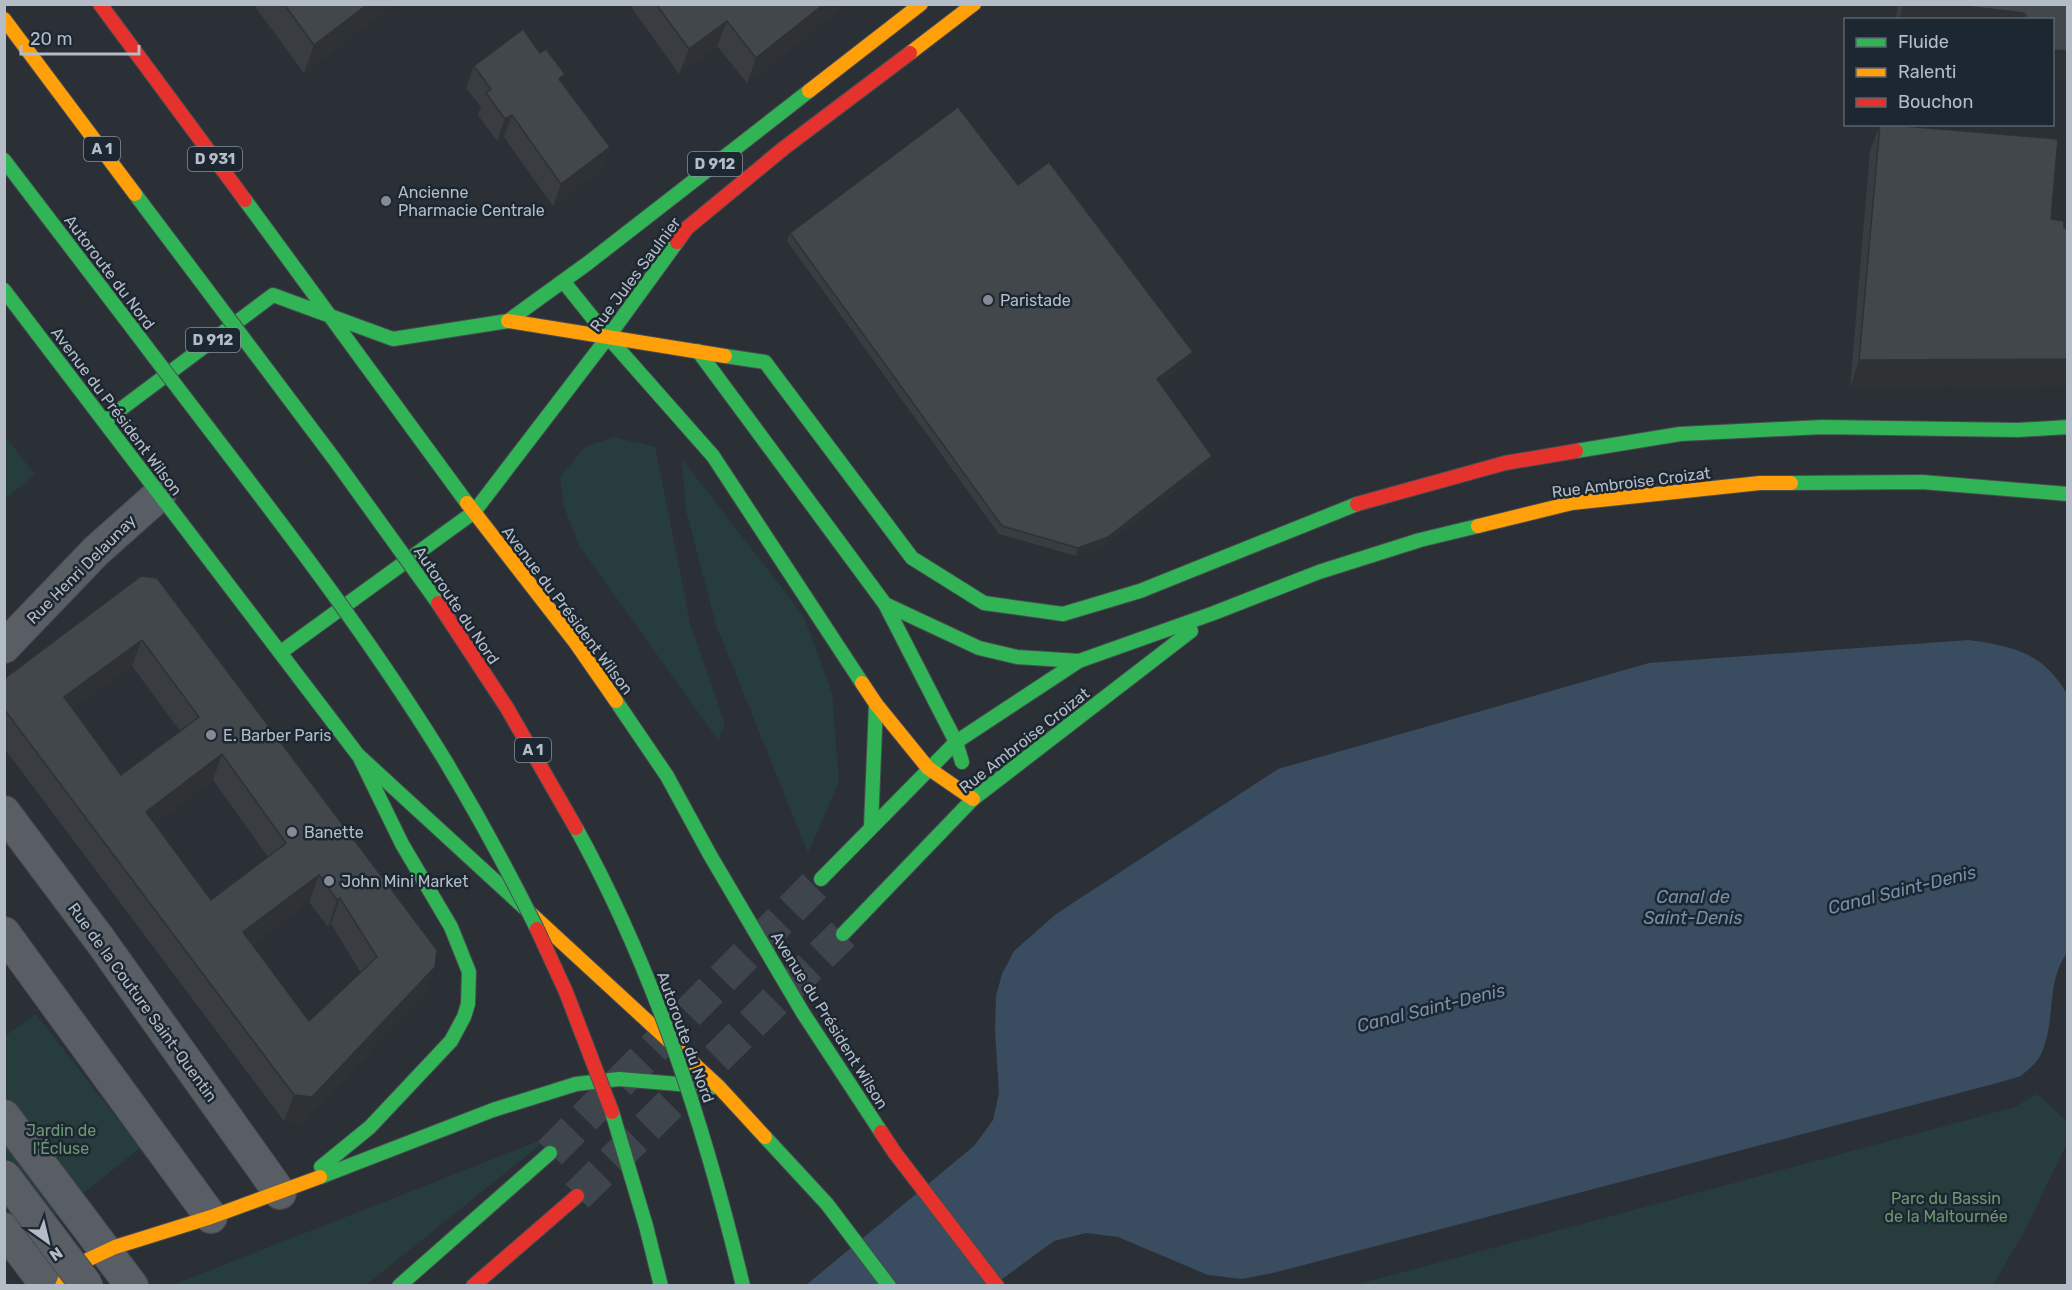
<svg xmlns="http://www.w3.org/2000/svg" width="2072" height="1290" font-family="Rubik,sans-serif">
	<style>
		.green { fill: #273c3d }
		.water { fill: #394c60 }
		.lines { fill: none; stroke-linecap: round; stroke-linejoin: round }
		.secondary-tunnel { stroke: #3f454c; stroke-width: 33; stroke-dasharray: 33 16; stroke-linecap: butt }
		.street-casing { stroke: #484c51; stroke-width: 34 }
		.fast-casing { stroke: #484c51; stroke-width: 16 }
		.slow-casing { stroke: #484c51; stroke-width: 16 }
		.jam-casing { stroke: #484c51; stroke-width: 16 }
		.street { stroke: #595e65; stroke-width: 32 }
		.fast { stroke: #30b455; stroke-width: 14 }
		.slow { stroke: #ff9f0a; stroke-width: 14 }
		.jam { stroke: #e5322d; stroke-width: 14 }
		.street-bridge-casing { stroke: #484c51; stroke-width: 34; stroke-linecap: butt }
		.fast-bridge-casing { stroke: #474c52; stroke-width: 16; stroke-linecap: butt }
		.jam-bridge-casing { stroke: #474c52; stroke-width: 16; stroke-linecap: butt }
		.street-bridge { stroke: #595e65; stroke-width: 32 }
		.fast-bridge { stroke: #30b455; stroke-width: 14 }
		.jam-bridge { stroke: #e5322d; stroke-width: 14 }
		.wall { fill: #393d41; fill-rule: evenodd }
		.shaded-wall { fill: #2e3235 }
		.building { fill: #42474c; stroke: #2e3235; stroke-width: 1.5; fill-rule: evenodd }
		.poi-dot { fill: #848b94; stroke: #1d2731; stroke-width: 2 }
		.labels { text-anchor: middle; stroke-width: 5; stroke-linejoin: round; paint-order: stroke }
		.shield { fill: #1d2731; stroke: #878f9a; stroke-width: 1.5 }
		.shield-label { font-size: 15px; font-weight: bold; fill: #b4bcc7 }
		.poi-label { font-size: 16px; fill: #b4bcc7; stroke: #1d2731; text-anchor: start }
		.street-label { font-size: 16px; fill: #b4bcc7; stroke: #1d2731 }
		.park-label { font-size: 16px; fill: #6c9773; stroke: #1d2731 }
		.water-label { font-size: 18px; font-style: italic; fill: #758faa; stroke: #1d2731 }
	</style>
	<rect width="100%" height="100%" fill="#2a3036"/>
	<path class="green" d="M5 436 35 475 5 499Z
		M614 437 655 447 690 623 725 724 718 740 578 544 564 507 560 477 585 447Z
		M682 459 803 615 832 693 839 782 808 853 716 625 686 510Z
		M36 1014 140 1148 5 1256 4 1037Z
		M2037 1094 2067 1121V1143L2024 1232 1993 1285H1355L2015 1107Z
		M551 1136 366 1285H173Z"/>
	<path class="water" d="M1969 640C2015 647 2042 652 2067 694V953C2046 981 2056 1020 2042 1052 2038 1062 2029 1069 2021 1076L2001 1082 1277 1272 1242 1279 1208 1275 1118 1237 1086 1233 1054 1241 994 1285 805 1286 974 1146 993 1120 999 1093 995 1031 996 996 1002 974 1014 951 1056 914 1278 769 1649 663Z"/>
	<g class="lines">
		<path class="secondary-tunnel" d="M550 1153 821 879
			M577 1196 843 934"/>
		<g class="street-casing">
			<path id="street" d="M4 647 96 551 160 494
				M4 812 100 940 280 1193
				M4 933 211 1217
				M4 1116 132 1286
				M4 1229 47 1286"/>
		</g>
		<g class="fast-casing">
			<path id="fast" d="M4 160 133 329
				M135 194 199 279
				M245 200 467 503
				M563 281 608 337 713 456 862 683
				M4 290 358 755 529 912
				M698 351 885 604 956 742 962 762
				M725 356 765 362 912 558 984 603 1063 614 1140 591 1357 504
				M105 421 273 295 393 339 508 321 588 263 809 91
				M1576 451 1680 434 1822 427 2018 430 2068 427
				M1791 483 1922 482 2068 494
				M885 604 979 648 1017 657 1079 661
				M281 652 474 512 608 337 677 242
				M616 701 667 776 710 855 803 1013 881 1132
				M871 827 876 704
				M821 879 956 742 1079 661 1214 613 1319 572 1420 540 1478 526
				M843 934 973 799 1191 631
				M765 1137 827 1204 889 1286
				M321 1167 370 1127 451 1041 464 1017 468 1004 469 972 451 927 402 844 360 758
				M320 1177 493 1110 576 1084 619 1079 714 1087
				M399 1286 550 1153"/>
		</g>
		<g class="slow-casing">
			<path id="slow" d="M4 19 135 194
				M910 53 974 4
				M809 91 921 4
				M508 321 725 356
				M467 503 575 642 616 701
				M1478 526 1572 503 1760 483H1791
				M862 683 876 704 928 768 973 799
				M529 912 719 1087 765 1137
				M62 1286 70 1268 115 1247 211 1217 320 1177"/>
		</g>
		<g class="jam-casing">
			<path id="jam" d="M100 4 245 200
				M677 242 687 228 784 148 910 53
				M1357 504 1505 463 1576 451
				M881 1132 895 1153 997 1286
				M473 1286 577 1196"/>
		</g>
		<use href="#street" class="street"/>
		<use href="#fast" class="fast"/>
		<use href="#slow" class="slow"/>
		<use href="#jam" class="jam"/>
		<g class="street-bridge-casing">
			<path id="street-bridge" d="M4 1176 87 1286"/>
		</g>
		<g class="fast-bridge-casing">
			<path id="fast-bridge" d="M199 279 335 460 438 603
				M133 329C240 471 353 610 446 762 479 817 509 872 537 929
				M576 828C655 971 705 1128 743 1286
				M612 1112 646 1226 661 1286"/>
		</g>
		<g class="jam-bridge-casing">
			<path id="jam-bridge" d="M438 603 507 708 576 828
				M537 929 566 992 612 1112"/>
		</g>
		<use href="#street-bridge" class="street-bridge"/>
		<use href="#fast-bridge" class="fast-bridge"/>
		<use href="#jam-bridge" class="jam-bridge"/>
	</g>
	<path class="wall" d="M253 4H395L304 73Z
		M629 4H847L747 83 717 46 679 74Z
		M1898 4H2067V80L2052 78V20H1896Z
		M474 66 602 169 553 206 504 137 497 141 478 115 481 107 466 88Z
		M1880 124 2051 219 2064 228H2067V386L1850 388 1870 151Z
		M790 233 1190 360 1160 383 1210 464 1105 545 1076 556 999 534 787 241Z
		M141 576 426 993 302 1123 284 1121 4 748V679ZM132 666 180 731 121 775 73 709ZM213 780 268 857 211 900 155 824ZM309 902 328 927 331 924 361 973 309 1021 252 945Z"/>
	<path class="shaded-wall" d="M368 4H395L304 73 314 45Z
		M824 4H847L747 83 756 58Z
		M1904 4H1947L2024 13 2022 20H1899Z
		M727 21 717 46 679 74 689 49Z
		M2052 50 2067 51V80L2052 78Z
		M565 74 557 96 559 79Z
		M512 115 504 137 497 141 505 119Z
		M610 147 602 169 553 206 561 184Z
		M1193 352 1190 360 1154 387 1157 379Z
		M2067 359V386L1850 388 1859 360Z
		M1212 456 1210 464 1105 545 1076 556 1078 548Z
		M142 640 132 666 54 723 64 697Z
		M222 754 213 780 136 839 146 812Z
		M319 875 309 902 233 959 243 932Z
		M340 898 331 924 328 927 337 900Z
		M435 967 426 993 302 1123 284 1121 294 1095Z"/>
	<path class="building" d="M284 4H368L314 45Z
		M656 4H824L756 58 727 21 689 49Z
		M1947 4H2067V51L2052 50V20H2029L2024 13Z
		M523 29 540 53 546 49 565 74 559 79 610 147 561 184 512 115 505 119 486 93 491 89 474 66Z
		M958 107 1018 185 1049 162 1193 352 1157 379 1212 456 1108 537 1078 548 1002 526 790 233Z
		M1880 124 2058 139 2051 219 2064 221V228H2067V359L1859 360Z
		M141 576 157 578 437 950 435 967 312 1097 294 1095 4 709V679ZM142 640 199 717 121 775 64 697ZM222 754 286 843 211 900 146 812ZM319 875 337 900 340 898 377 957 309 1021 243 932Z"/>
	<g class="poi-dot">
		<circle cx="386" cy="201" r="6"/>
		<circle cx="988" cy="300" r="6"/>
		<circle cx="211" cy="735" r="6"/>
		<circle cx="292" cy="832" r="6"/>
		<circle cx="329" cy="881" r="6"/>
	</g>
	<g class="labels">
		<g class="shield">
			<rect x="84" y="137" width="36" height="24" rx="4.5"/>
			<rect x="188" y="147" width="54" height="24" rx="4.5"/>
			<rect x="688" y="152" width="54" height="24" rx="4.5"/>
			<rect x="186" y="328" width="54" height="24" rx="4.5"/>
			<rect x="515" y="738" width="36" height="24" rx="4.5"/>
		</g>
		<g class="shield-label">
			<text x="102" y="154">A 1</text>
			<text x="215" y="164">D 931</text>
			<text x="715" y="169">D 912</text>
			<text x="213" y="345">D 912</text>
			<text x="533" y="755">A 1</text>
		</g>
		<g class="poi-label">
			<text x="398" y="198">Ancienne<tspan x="398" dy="18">Pharmacie Centrale</tspan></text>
			<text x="1000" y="306">Paristade</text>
			<text x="223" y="741">E. Barber Paris</text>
			<text x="304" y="838">Banette</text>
			<text x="341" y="887">John Mini Market</text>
		</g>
		<g class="street-label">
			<text transform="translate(110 272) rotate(53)" y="6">Autoroute du Nord</text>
			<text transform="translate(635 274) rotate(-53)" y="6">Rue Jules Saulnier</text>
			<text transform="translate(117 411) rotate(53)" y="6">Avenue du Président Wilson</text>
			<text transform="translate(1631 482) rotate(-7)" y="6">Rue Ambroise Croizat</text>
			<text transform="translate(81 569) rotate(-45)" y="6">Rue Henri Delaunay</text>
			<text transform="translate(457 605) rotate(56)" y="6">Autoroute du Nord</text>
			<text transform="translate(568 610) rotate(53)" y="6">Avenue du Président Wilson</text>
			<text transform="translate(1024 740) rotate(-38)" y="6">Rue Ambroise Croizat</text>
			<text transform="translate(143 1002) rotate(54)" y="6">Rue de la Couture Saint-Quentin</text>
			<text transform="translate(830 1020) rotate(58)" y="6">Avenue du Président Wilson</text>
			<text transform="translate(686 1037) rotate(70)" y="6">Autoroute du Nord</text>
		</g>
		<g class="park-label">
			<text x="61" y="1136">Jardin de<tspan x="61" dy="18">l'Écluse</tspan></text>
			<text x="1946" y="1204">Parc du Bassin<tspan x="1946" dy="18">de la Maltournée</tspan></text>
		</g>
		<g class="water-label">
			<text transform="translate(1902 890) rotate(-14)" y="6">Canal Saint-Denis</text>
			<text x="1693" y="903">Canal de<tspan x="1693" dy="21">Saint-Denis</tspan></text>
			<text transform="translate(1431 1008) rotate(-14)" y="6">Canal Saint-Denis</text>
		</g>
	</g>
	<rect width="2072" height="1290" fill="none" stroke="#b4bcc7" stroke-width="12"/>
	<rect x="1844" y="18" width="210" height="108" fill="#1d2731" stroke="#59636d" stroke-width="1.5"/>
	<rect x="1856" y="38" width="30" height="9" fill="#30b455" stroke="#59636d" stroke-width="1.5"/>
	<text x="1898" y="48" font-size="18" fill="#b4bcc7">Fluide</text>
	<rect x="1856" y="68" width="30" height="9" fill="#ff9f0a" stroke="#59636d" stroke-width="1.5"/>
	<text x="1898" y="78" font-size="18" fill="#b4bcc7">Ralenti</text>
	<rect x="1856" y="98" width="30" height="9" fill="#e5322d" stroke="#59636d" stroke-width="1.5"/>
	<text x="1898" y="108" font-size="18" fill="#b4bcc7">Bouchon</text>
	<g transform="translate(48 1242) rotate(146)" stroke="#1d2731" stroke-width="4.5" paint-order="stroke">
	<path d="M0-4.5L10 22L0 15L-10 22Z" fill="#b4bcc7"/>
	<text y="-9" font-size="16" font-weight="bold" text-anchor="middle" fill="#b4bcc7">N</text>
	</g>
	<path d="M21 45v9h118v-9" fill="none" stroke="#b4bcc7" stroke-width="3"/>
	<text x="30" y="45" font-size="18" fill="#b4bcc7" stroke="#1d2731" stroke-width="4.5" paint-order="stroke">20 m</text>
</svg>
